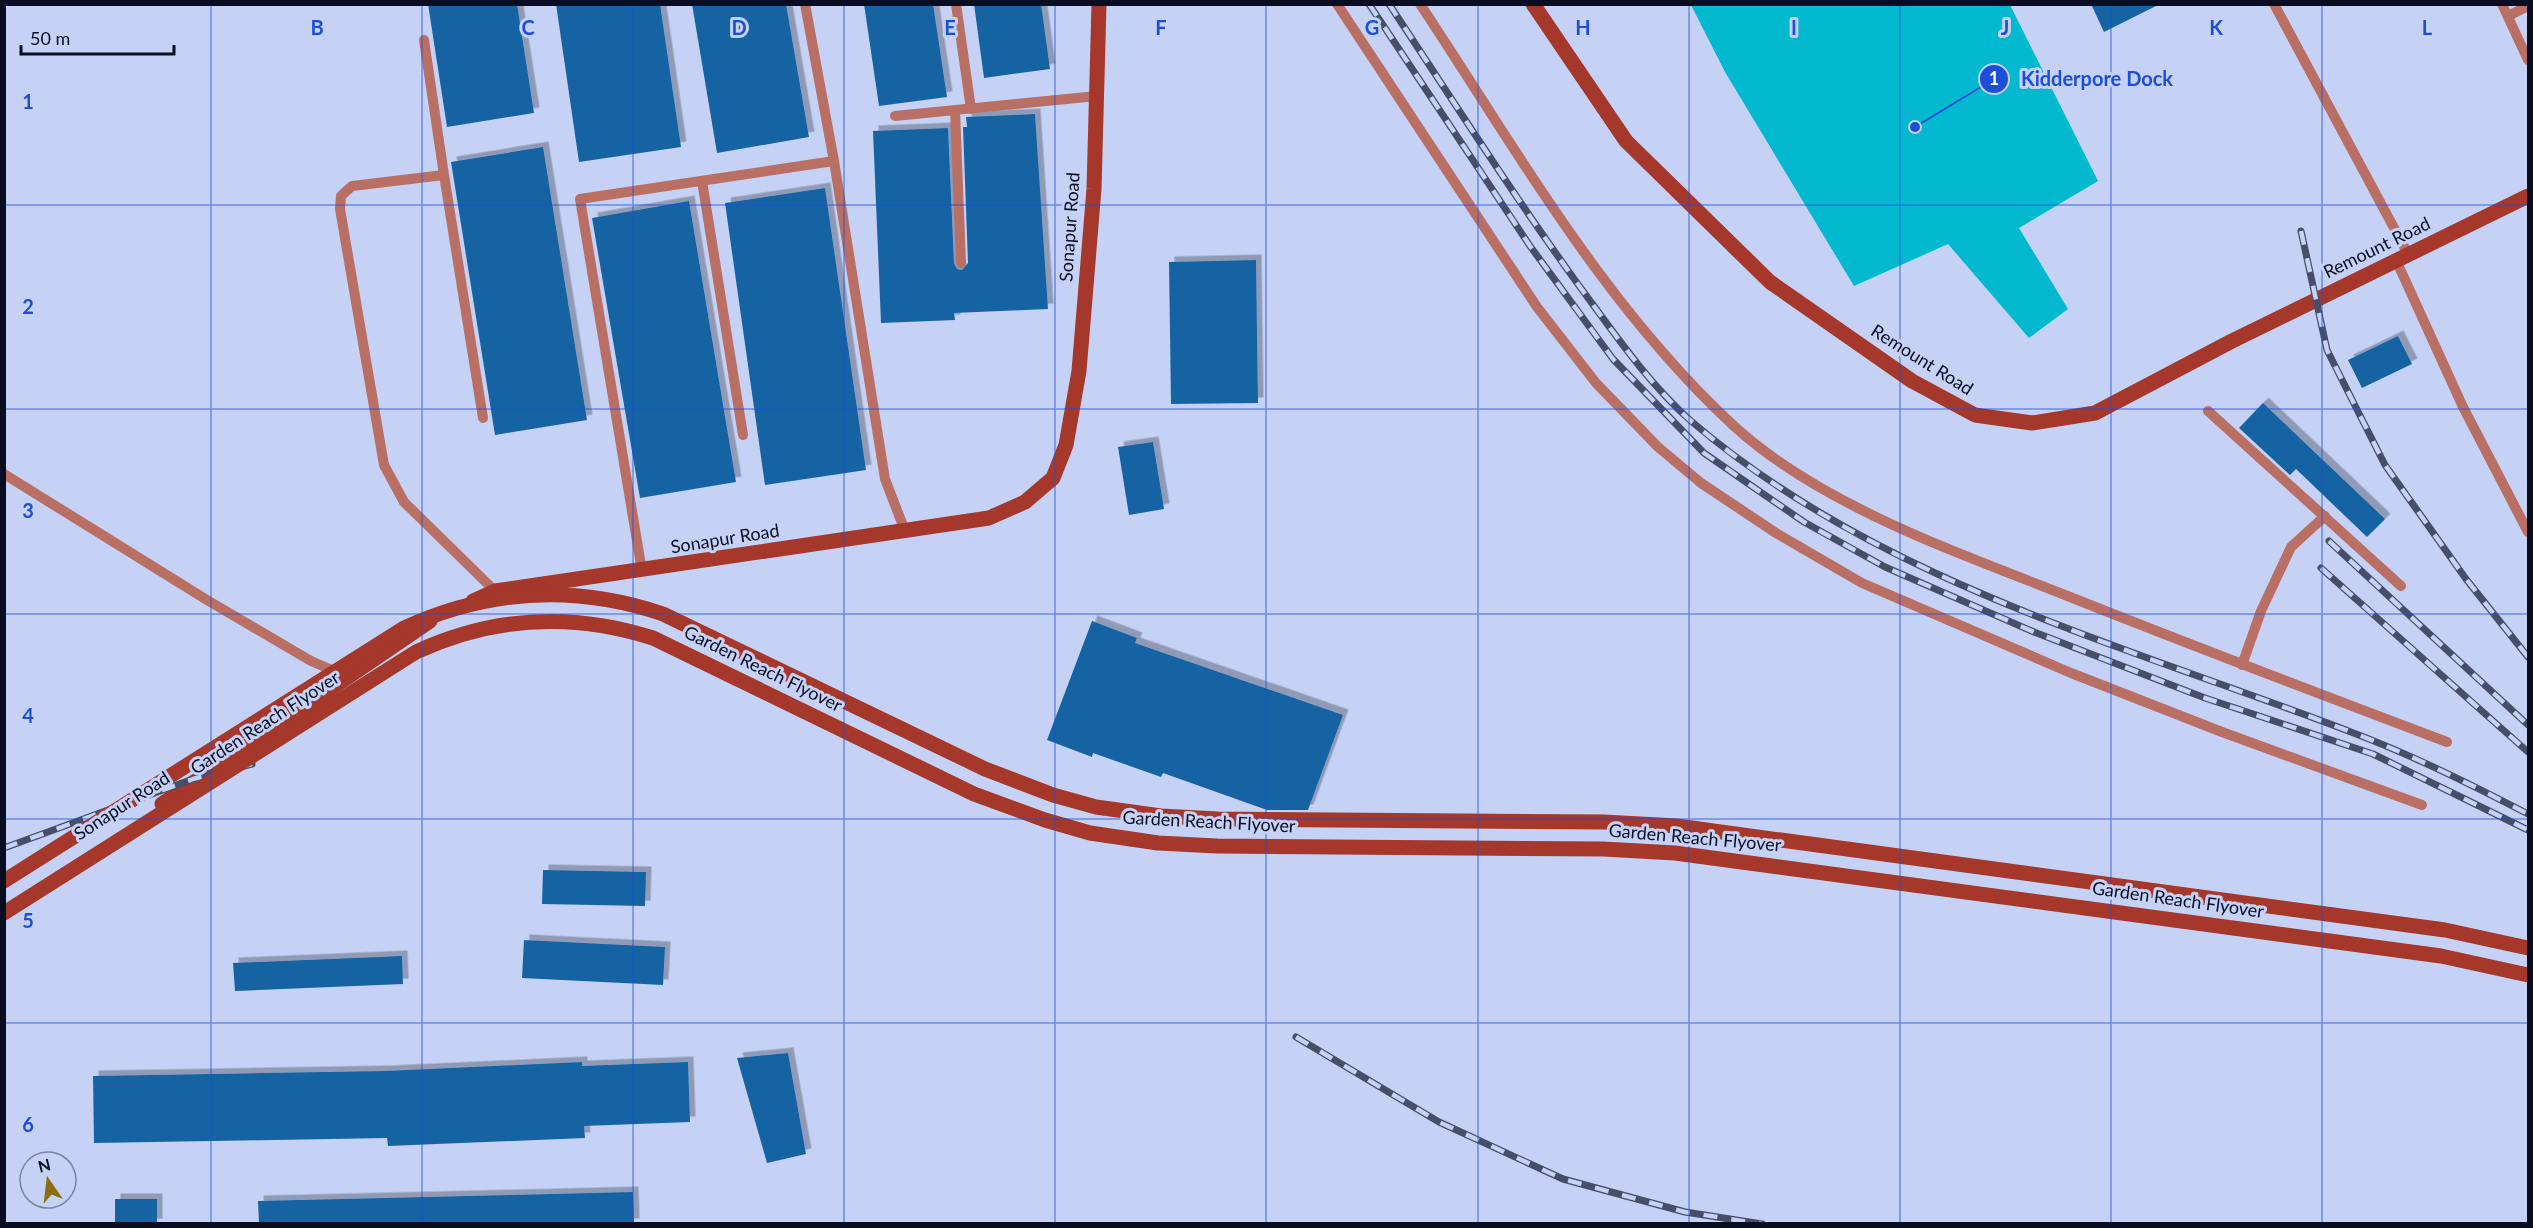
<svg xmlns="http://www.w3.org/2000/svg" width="2533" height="1228" font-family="Lato,sans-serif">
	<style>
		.water { fill: #02b9cf }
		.building { fill: #1964a4; filter: url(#shadow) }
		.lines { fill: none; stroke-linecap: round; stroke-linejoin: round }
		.lane { stroke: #ba6f64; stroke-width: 10 }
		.secondary { stroke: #a5382b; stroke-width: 15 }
		.rail-casing { stroke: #464e68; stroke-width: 7 }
		.rail { stroke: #c5d2f6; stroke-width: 4.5; stroke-dasharray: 14; stroke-linecap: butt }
		.secondary-bridge { stroke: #a5382b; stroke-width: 15 }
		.grid { fill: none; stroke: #1d4ed8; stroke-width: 1.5; stroke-opacity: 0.55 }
		.labels { text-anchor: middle; stroke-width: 6; stroke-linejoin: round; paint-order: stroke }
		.street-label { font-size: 18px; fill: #080d22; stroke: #c5d2f6 }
		.grid-label { font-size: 20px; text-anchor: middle; font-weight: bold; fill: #1d4ed8; stroke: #c5d2f6; stroke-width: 6; stroke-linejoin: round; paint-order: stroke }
		.leader { fill: none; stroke: #1d4ed8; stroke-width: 2 }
		.callout-dot { fill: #1d4ed8; stroke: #c5d2f6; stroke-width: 2 }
		.mark-label { font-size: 18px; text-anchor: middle; font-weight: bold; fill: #fff }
		.callout-label { font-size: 20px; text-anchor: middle; font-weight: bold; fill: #1d4ed8; stroke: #c5d2f6; stroke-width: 6; stroke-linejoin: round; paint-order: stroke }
	</style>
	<defs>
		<filter id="shadow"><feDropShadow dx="5.5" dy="-5.5" stdDeviation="0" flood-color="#0004"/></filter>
	</defs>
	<rect width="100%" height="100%" fill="#c5d2f6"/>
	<path class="water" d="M1691 5H2010L2098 181 2019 228 2068 309 2029 338 1948 244 1854 286 1725 72Z"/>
	<path class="building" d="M428 4H517L534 113 447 127Z
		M556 4H660L681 147 579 162Z
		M692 4H786L809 137 717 153Z
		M864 4H933L947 97 879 106Z
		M974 4H1041L1050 69 984 78Z
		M2091 4H2160L2104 32Z
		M1035 114 1048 309 954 313 955 320 881 323 873 131 948 128 954 263 957 269 962 270 968 263 963 127H967L966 117Z
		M543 147 587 420 495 435 451 162Z
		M825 188 866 470 765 485 725 203Z
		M689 201 736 482 640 498 592 218Z
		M1256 260 1258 403 1171 404 1169 262Z
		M2398 336 2412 364 2362 388 2348 360Z
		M2263 403 2385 519 2367 537 2296 469 2290 475 2239 428Z
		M1153 442 1164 509 1129 515 1118 447Z
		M1092 621 1137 638 1135 643 1343 715 1308 810H1267L1163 773 1161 777 1093 753 1092 757 1047 740Z
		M543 870 646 872 645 906 542 904Z
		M524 940 665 947 663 985 522 978Z
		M402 956 403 984 235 991 233 963Z
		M788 1053 806 1154 767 1163 737 1058Z
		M582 1062V1066L688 1062 690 1122 584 1126 585 1138 388 1146 387 1138 94 1143 93 1076 385 1071Z
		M633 1192 634 1224H259L258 1201Z
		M115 1199H157V1224H115Z"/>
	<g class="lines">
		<path class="lane" d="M805 4 834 161
			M956 4 971 109
			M1337 4 1537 307 1596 383 1658 447 1701 483 1776 533 1862 583 2071 673 2222 732 2422 805
			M1420 4C1517 150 1604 306 1734 426 1819 504 1953 551 2060 593 2188 644 2317 693 2447 742
			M2274 4 2408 254
			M2502 4 2528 60
			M2508 16 2528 6
			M424 40 444 175
			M955 110 961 263
			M895 116 1097 96
			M702 181 743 435
			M2396 260 2463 407 2528 532
			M2208 411 2401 586
			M483 418 444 175 352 186 341 196 340 209 384 465 404 502 495 591
			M4 474 207 600 311 661 339 673
			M642 571 580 199 834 161 885 479 905 531
			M2242 665 2261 611 2291 547 2325 516"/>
		<path class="secondary" d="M1533 4 1626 141 1770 282 1912 381 1975 415 2032 423 2095 413 2232 341 2528 196
			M473 601 495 591 989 518 1025 502 1053 478 1066 445 1079 371 1094 189 1099 4
			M162 804 430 621"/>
		<g class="rail-casing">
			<path id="rail" d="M1369 4 1530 246 1613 359 1704 453 1804 522 1885 567 2034 632 2205 698 2373 754 2528 830
				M1389 4C1452 99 1513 195 1580 287 1614 333 1648 383 1691 421 1879 582 2125 645 2351 732 2412 755 2470 784 2528 814
				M2301 231 2327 350 2385 465 2466 579 2528 657
				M2329 541 2528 725
				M2321 568 2528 752
				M4 848 193 779 252 764
				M1296 1037 1439 1122 1563 1179 1685 1212 1762 1224"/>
		</g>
		<use href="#rail" class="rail"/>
		<path class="secondary-bridge" d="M4 881 404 628C489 589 574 584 663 614L985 769 1053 795 1096 807 1161 816 1218 819 1604 822 1677 826 2445 930 2528 948
			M4 913 416 652C494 616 572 612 653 638L974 794 1045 820 1090 833 1158 843 1217 846 1603 849 1675 853 2441 956 2528 975"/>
	</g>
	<path class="grid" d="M211 4V1224M422 4V1224M633 4V1224M844 4V1224M1055 4V1224M1266 4V1224M1478 4V1224M1689 4V1224M1900 4V1224M2111 4V1224M2322 4V1224M4 205H2528M4 409H2528M4 614H2528M4 819H2528M4 1023H2528"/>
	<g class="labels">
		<g class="street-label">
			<text transform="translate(1070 227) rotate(-86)" y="6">Sonapur Road</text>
			<text transform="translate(2377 248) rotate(-26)" y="6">Remount Road</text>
			<text transform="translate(1922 360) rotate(32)" y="6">Remount Road</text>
			<text transform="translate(725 539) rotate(-9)" y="6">Sonapur Road</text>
			<text transform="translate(763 669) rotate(26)" y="6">Garden Reach Flyover</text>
			<text transform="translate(265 723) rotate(-33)" y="6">Garden Reach Flyover</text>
			<text transform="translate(122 806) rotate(-33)" y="6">Sonapur Road</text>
			<text transform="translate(1209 822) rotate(3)" y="6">Garden Reach Flyover</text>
			<text transform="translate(1695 838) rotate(5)" y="6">Garden Reach Flyover</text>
			<text transform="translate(2178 900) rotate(8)" y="6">Garden Reach Flyover</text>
		</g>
	</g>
	<g class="grid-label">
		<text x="317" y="35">B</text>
		<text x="528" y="35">C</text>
		<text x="739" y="35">D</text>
		<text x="950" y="35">E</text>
		<text x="1161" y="35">F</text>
		<text x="1372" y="35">G</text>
		<text x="1583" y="35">H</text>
		<text x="1794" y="35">I</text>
		<text x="2005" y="35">J</text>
		<text x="2216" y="35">K</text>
		<text x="2427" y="35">L</text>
		<text x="28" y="109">1</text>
		<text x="28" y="314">2</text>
		<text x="28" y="518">3</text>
		<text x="28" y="723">4</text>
		<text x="28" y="928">5</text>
		<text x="28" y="1132">6</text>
	</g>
	<path class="leader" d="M1915 127L1994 79"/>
	<g class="callout-dot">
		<circle cx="1915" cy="127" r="6"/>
		<circle cx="1994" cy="79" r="15"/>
	</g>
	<g class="mark-label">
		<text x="1994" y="85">1</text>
	</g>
	<g class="callout-label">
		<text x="2097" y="86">Kidderpore Dock</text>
	</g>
	<rect width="2533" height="1228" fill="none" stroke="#080d22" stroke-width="12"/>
	<g transform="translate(48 1180) rotate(346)"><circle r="28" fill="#c5d2f6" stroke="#7983a1" stroke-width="1.5"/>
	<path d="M0-4.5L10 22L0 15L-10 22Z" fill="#8a6e0f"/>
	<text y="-9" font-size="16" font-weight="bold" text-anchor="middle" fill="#080d22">N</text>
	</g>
	<path d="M21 45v9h153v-9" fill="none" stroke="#080d22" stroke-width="3"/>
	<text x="30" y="45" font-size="18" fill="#080d22" stroke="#c5d2f6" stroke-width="4.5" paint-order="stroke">50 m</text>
</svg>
